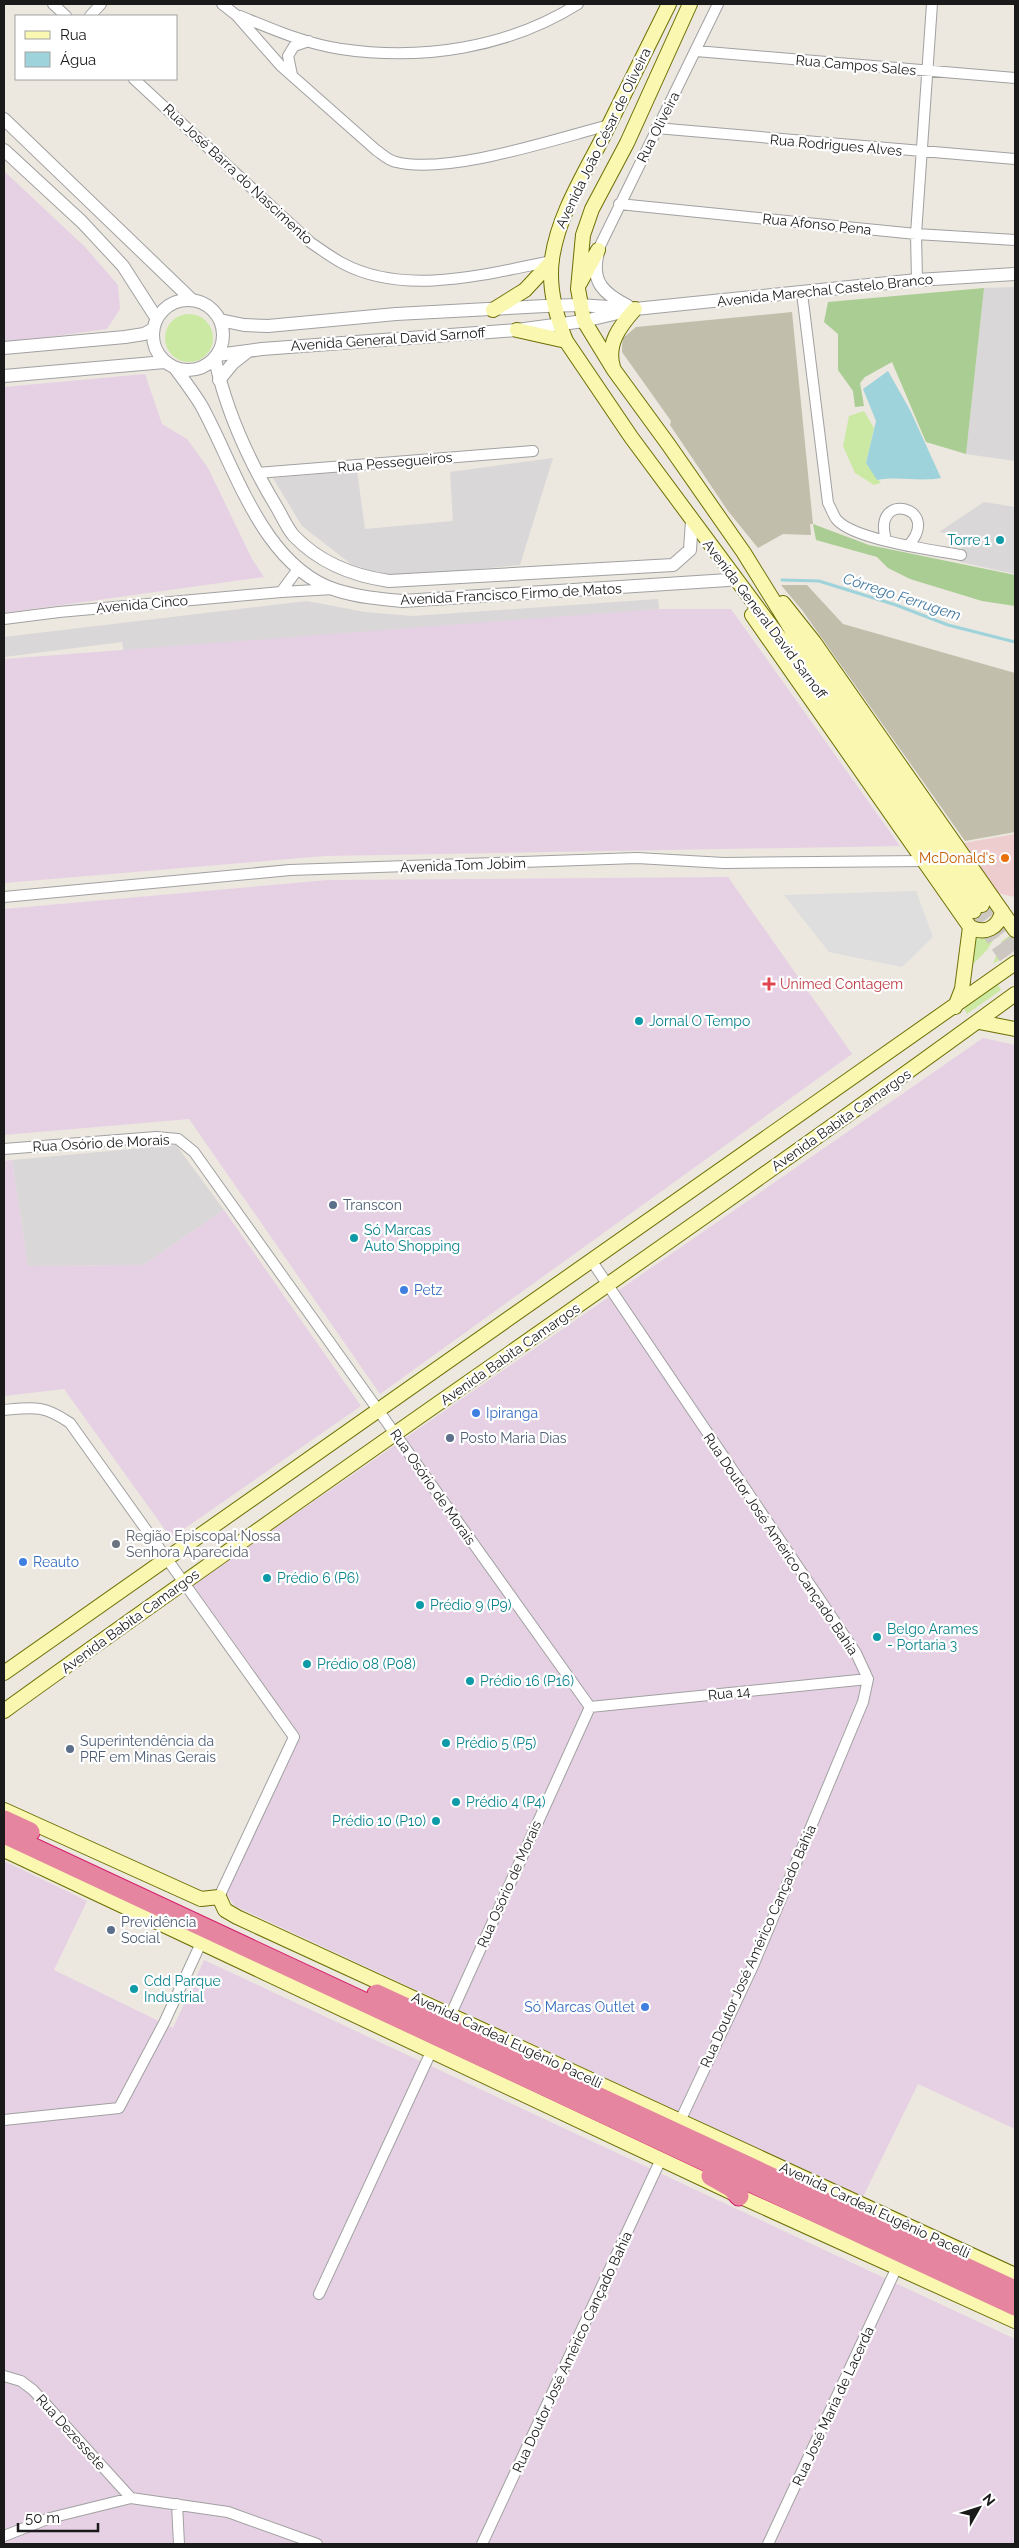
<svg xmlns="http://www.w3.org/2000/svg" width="1019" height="2548" font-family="Raleway,sans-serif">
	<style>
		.residential { fill: #d9d7d7 }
		.commercial { fill: #eecdcf }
		.industrial { fill: #e6d1e4 }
		.construction { fill: #c1bfab }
		.grass { fill: #cbe9a3 }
		.forest { fill: #a9cd93 }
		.parking { fill: #dedede }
		.water { fill: #9ed3db }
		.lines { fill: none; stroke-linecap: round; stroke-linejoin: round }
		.stream { stroke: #9ed3db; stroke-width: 3 }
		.secondary-tunnel { stroke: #ccc8c1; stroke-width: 14; stroke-dasharray: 14 7; stroke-linecap: butt }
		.minor-casing { stroke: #a1a1a1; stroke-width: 12 }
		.tertiary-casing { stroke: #a1a1a1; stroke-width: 14 }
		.secondary-casing { stroke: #6c6f03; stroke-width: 16 }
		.motorway-casing { stroke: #d6216e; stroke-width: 21 }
		.minor { stroke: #fff; stroke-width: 10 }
		.tertiary { stroke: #fff; stroke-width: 12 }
		.secondary { stroke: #faf7b0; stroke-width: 14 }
		.motorway { stroke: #e6859f; stroke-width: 19 }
		.culture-dot { fill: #0f9aa8; stroke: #fff; stroke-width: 2 }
		.food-dot { fill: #e8710a; stroke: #fff; stroke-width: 2 }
		.health-dot { fill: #e0444e; stroke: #fff; stroke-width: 2 }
		.service-dot { fill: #5c6f8a; stroke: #fff; stroke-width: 2 }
		.shop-dot { fill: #3f7fe0; stroke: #fff; stroke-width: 2 }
		.worship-dot { fill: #6b7280; stroke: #fff; stroke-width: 2 }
		.labels { text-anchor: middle; stroke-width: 4.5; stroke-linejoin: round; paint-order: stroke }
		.street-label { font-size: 14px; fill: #1a1a1a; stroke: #fff }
		.culture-label { font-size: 14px; fill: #0d838f; stroke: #fff; text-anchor: start }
		.food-label { font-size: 14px; fill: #c56008; stroke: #fff; text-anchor: end }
		.health-label { font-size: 14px; fill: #be3a42; stroke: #fff; text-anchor: start }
		.service-label { font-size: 14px; fill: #4e5e75; stroke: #fff; text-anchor: start }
		.shop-label { font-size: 14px; fill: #366cbe; stroke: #fff; text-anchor: start }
		.worship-label { font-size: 14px; fill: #5b616d; stroke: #fff; text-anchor: start }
		.water-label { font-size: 15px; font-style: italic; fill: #447aa2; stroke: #fff }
	</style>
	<rect width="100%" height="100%" fill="#ece7df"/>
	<path class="residential" d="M1015 287V461L966 454 984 288Z
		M553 458 520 565 391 577 351 564 302 526 273 478 357 471 365 529 453 521 450 472Z
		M984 502 1015 507V574L960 562 964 536 939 532Z
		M658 599 659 609 125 659 122 642 4 657V637L307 601 365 612 413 616Z
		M176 1145 224 1210 143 1265 28 1266 12 1160Z"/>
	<path class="commercial" d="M1015 834V897L997 893 964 843Z"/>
	<path class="industrial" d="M4 171 85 247 118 285 120 309 107 329 4 343Z
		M145 374 162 424 187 439 208 468 252 559 264 577 4 613V387Z
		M659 609H731L900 846 325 856 4 883V659Z
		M728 877 852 1054 380 1394 189 1119 4 1135V909L328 880Z
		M983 1038 1015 1045V2129L918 2084 863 2197 235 1906 226 1894 300 1736 193 1585Z
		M12 1160 28 1266 143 1265 224 1210 361 1406 171 1538 64 1389 4 1396V1161Z
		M4 1861 87 1901 54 1970 173 2028 204 1960 1015 2339V2544H4Z"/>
	<path class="construction" d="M792 312 813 524H810L811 535 783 534 758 548 728 511 670 425 671 421 622 352V345L623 338 636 327Z
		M781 585H807L843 624 1015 673V832L965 841 802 610Z"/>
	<path class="grass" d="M165 338a24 24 0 1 1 48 0a24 24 0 1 1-48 0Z
		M864 411 874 428 866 463 881 483 874 485 855 473 843 446 849 416Z
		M1005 922 987 950 973 964 976 933Z
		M1012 934 1015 946 1012 952 993 964 1002 941Z
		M997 983 1001 990 967 1014 963 1007Z"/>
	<path class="forest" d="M984 288 966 454 926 442 892 362 865 377 860 383 864 406 855 407 853 391 838 370V334L824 322 828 302Z
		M813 524 869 545 1015 575V606L982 601 910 579 888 568 877 557 816 540Z"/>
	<path class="parking" d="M916 891 933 937 902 967 829 952 784 895Z"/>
	<path class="water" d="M888 371 910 410 941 478C919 482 899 476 877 480L866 463 876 421 863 389Z"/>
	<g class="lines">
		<path class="stream" d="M782 580 819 581 896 605 948 625 1015 642"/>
		<path class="secondary-tunnel" d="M982 905 1015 952
			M974 911 1015 971"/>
		<g class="minor-casing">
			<path id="minor" d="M53 4 66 16
				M222 4 236 15 281 66 376 150C382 154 389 161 396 162 449 175 555 139 609 125
				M90 16 101 4
				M240 16C272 29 306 44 341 49 422 61 508 48 578 4
				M696 51 1015 78
				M292 75 288 56 294 46 309 41
				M134 79 310 242C320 249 331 257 342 263 405 297 486 274 552 261
				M656 128 1015 159
				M619 204 916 234 1015 240
				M598 250 718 4
				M917 280 916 234 932 4
				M802 293 828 503C831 508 833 515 837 520 855 540 933 550 961 555
				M257 473 533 451
				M886 540C871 489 944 507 908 546
				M281 592 298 569
				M4 619 59 612 281 592 334 589
				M4 897 290 870 637 858 724 863 924 861
				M4 1149 156 1137 178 1139 194 1152 590 1707 451 2014
				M591 1260 856 1653 868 1679 863 1702 753 1966 680 2121
				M4 1410C34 1407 44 1405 70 1423L294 1737 219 1897
				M590 1707 868 1679
				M4 2120 119 2108 164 2023 201 1943
				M319 2294 431 2052
				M4 2376 21 2381 33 2390 131 2498
				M177 2504 179 2544
				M4 2536 50 2518 131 2498 228 2512 317 2544
				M482 2544 661 2159
				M768 2544 897 2267"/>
		</g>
		<g class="tertiary-casing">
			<path id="tertiary" d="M4 119 192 300
				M4 150 82 222 123 266 157 319
				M598 252C590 282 604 294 628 306
				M153 335a35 35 0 1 1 70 0a35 35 0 1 1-70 0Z
				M220 320 244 325 268 326 396 314 545 306 579 305 623 308
				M4 348 125 337 144 334 153 329
				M218 355 262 349 517 330 584 321 635 309 917 280 1015 274
				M215 359C226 411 249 461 276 506 282 516 287 528 294 536 319 562 354 576 389 581L673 565 690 550 692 521
				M175 368C184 380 193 392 201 405 235 466 262 566 336 590 358 597 380 599 403 601L728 580
				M4 376 165 362
				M219 380 233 363 247 352"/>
		</g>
		<g class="secondary-casing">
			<path id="secondary" d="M669 4C647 48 625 93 603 137 583 176 558 216 552 259 548 287 556 316 566 341L631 437 794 657 974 911
				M690 4 627 143 592 209 583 235 578 289 584 321 614 370 668 444 744 553 804 650 982 905
				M580 283 598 250
				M493 310 525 290 552 261
				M517 330 566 341
				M613 367C606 344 620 326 635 309
				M783 603 814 642 1015 930
				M752 615 970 927C985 935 999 928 1002 911
				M955 1007 962 989 970 927
				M979 1022 1015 1029
				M4 1673 1015 963
				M4 1711C339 1469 681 1238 1015 994
				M4 1810 201 1899 219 1897 225 1910 237 1917 1015 2275
				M4 1850 739 2196 1015 2321"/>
		</g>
		<g class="motorway-casing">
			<path id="motorway" d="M4 1820 30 1832
				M4 1834 1015 2306
				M377 1994 1015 2290
				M711 2176 732 2188 739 2196"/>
		</g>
		<use href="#minor" class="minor"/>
		<use href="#tertiary" class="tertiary"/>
		<use href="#secondary" class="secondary"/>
		<use href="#motorway" class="motorway"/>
	</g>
	<g class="culture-dot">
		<circle cx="1000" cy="540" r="5"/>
		<circle cx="639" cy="1021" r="5"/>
		<circle cx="354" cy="1238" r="5"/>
		<circle cx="267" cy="1578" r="5"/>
		<circle cx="420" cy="1605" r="5"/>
		<circle cx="877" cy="1637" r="5"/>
		<circle cx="307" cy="1664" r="5"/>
		<circle cx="470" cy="1681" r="5"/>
		<circle cx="446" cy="1743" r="5"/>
		<circle cx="456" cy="1802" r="5"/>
		<circle cx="436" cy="1821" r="5"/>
		<circle cx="134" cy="1989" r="5"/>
	</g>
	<circle class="food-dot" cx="1005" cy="858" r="5"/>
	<path class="health-dot" d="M766.5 976.5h5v5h5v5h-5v5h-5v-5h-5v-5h5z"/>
	<g class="service-dot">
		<circle cx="333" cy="1205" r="5"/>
		<circle cx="450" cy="1438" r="5"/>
		<circle cx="70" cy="1749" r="5"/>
		<circle cx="111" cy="1930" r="5"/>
	</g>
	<g class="shop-dot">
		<circle cx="404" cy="1290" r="5"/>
		<circle cx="476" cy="1413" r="5"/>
		<circle cx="23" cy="1562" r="5"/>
		<circle cx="645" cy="2007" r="5"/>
	</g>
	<circle class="worship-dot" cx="116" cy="1544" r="5"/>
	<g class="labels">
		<g class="street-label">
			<text transform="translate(856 65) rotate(5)" y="5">Rua Campos Sales</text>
			<text transform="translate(658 127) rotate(-63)" y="5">Rua Oliveira</text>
			<text transform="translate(603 138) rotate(-64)" y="5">Avenida João César de Oliveira</text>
			<text transform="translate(836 145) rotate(5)" y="5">Rua Rodrigues Alves</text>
			<text transform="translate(238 174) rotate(43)" y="5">Rua José Barra do Nascimento</text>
			<text transform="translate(817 224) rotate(6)" y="5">Rua Afonso Pena</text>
			<text transform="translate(825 290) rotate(-6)" y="5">Avenida Marechal Castelo Branco</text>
			<text transform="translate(388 339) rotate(-4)" y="5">Avenida General David Sarnoff</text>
			<text transform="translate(395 462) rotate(-5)" y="5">Rua Pessegueiros</text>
			<text transform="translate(511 594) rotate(-3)" y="5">Avenida Francisco Firmo de Matos</text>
			<text transform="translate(142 604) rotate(-5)" y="5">Avenida Cinco</text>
			<text transform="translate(765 619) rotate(53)" y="5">Avenida General David Sarnoff</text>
			<text transform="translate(463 865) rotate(-2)" y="5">Avenida Tom Jobim</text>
			<text transform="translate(841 1120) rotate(-35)" y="5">Avenida Babita Camargos</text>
			<text transform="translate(101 1143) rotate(-3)" y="5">Rua Osório de Morais</text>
			<text transform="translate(510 1354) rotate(-35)" y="5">Avenida Babita Camargos</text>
			<text transform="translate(433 1487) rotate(55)" y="5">Rua Osório de Morais</text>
			<text transform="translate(781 1544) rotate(56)" y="5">Rua Doutor José Américo Cançado Bahia</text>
			<text transform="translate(130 1621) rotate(-36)" y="5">Avenida Babita Camargos</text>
			<text transform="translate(729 1693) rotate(-6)" y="5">Rua 14</text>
			<text transform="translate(509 1884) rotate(-66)" y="5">Rua Osório de Morais</text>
			<text transform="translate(758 1946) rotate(-66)" y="5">Rua Doutor José Américo Cançado Bahia</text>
			<text transform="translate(507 2040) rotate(25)" y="5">Avenida Cardeal Eugênio Pacelli</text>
			<text transform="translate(875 2210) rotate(25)" y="5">Avenida Cardeal Eugênio Pacelli</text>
			<text transform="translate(572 2352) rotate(-65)" y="5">Rua Doutor José Américo Cançado Bahia</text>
			<text transform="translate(833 2406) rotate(-65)" y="5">Rua José Maria de Lacerda</text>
			<text transform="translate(71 2432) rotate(48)" y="5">Rua Dezessete</text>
		</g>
		<g class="culture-label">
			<text x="990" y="545" text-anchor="end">Torre 1</text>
			<text x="649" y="1026">Jornal O Tempo</text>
			<text x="364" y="1235">Só Marcas<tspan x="364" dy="16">Auto Shopping</tspan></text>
			<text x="277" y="1583">Prédio 6 (P6)</text>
			<text x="430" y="1610">Prédio 9 (P9)</text>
			<text x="887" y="1634">Belgo Arames<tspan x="887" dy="16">- Portaria 3</tspan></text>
			<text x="317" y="1669">Prédio 08 (P08)</text>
			<text x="480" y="1686">Prédio 16 (P16)</text>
			<text x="456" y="1748">Prédio 5 (P5)</text>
			<text x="466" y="1807">Prédio 4 (P4)</text>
			<text x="426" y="1826" text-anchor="end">Prédio 10 (P10)</text>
			<text x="144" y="1986">Cdd Parque<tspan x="144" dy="16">Industrial</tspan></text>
		</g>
		<g class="food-label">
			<text x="995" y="863">McDonald's</text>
		</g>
		<g class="health-label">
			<text x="780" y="989">Unimed Contagem</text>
		</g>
		<g class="service-label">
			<text x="343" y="1210">Transcon</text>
			<text x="460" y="1443">Posto Maria Dias</text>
			<text x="80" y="1746">Superintendência da<tspan x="80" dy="16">PRF em Minas Gerais</tspan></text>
			<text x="121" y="1927">Previdência<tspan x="121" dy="16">Social</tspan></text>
		</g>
		<g class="shop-label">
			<text x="414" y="1295">Petz</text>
			<text x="486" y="1418">Ipiranga</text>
			<text x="33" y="1567">Reauto</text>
			<text x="635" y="2012" text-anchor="end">Só Marcas Outlet</text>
		</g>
		<g class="worship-label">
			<text x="126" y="1541">Região Episcopal Nossa<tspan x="126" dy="16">Senhora Aparecida</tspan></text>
		</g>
		<g class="water-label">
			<text transform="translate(902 597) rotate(18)" y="5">Córrego Ferrugem</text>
		</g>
	</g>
	<rect width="1019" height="2548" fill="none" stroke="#1a1a1a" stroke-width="10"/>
	<rect x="15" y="15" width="162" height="65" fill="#ffffff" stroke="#a3a3a3"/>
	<rect x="25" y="31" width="25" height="8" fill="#faf7b0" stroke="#a3a3a3"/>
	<text x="60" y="40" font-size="15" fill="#1a1a1a">Rua</text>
	<rect x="25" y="52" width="25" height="15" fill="#9ed3db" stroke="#a3a3a3"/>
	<text x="60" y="65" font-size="15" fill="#1a1a1a">Água</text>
	<g transform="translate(979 2508) rotate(51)" stroke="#ffffff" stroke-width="4" paint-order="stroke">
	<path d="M0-4L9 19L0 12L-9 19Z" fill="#1a1a1a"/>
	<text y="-8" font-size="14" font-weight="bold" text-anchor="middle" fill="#1a1a1a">N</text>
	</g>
	<path d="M18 2523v8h80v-8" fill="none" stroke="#1a1a1a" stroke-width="2.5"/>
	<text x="25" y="2523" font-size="15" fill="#1a1a1a" stroke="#ffffff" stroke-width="4" paint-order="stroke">50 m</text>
</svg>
